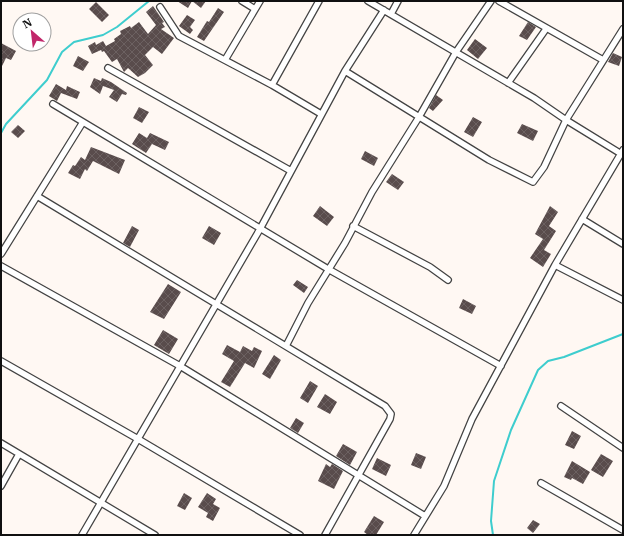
<svg xmlns="http://www.w3.org/2000/svg" width="624" height="536" font-family="'IBM Plex Serif',serif">
	<style>
		.lines { fill: none; stroke-linecap: round; stroke-linejoin: round }
		.stream { stroke: #3ecdce; stroke-width: 2 }
		.building { fill: url(#building-cross-hatch) }
		.minor-casing { stroke: #434343; stroke-width: 8 }
		.minor { stroke: #fff; stroke-width: 5.5 }
	</style>
	<defs>
		<pattern id="building-cross-hatch" width="8" height="8" patternUnits="userSpaceOnUse"><rect width="8" height="8" fill="#594c4c"/><path d="M0 0l8 8M0 8l8-8" fill="none" stroke="#6c6161"/></pattern>
	</defs>
	<rect width="100%" height="100%" fill="#fff8f3"/>
	<g class="lines">
		<path class="stream" d="M1 133 6 124 47 80 62 52 74 42 103 35 117 27 149 1
			M493 535 491 521 494 481 511 430 538 370 548 361 564 357 623 334"/>
	</g>
	<path class="building" d="M177 1H206L201 8 192 1 188 8Z
		M96 2 109 15 102 22 89 9Z
		M153 6 164 22 162 23 165 27 161 29 174 38 162 54 153 47 145 55 153 65 145 73 138 77 128 68 124 72 117 59 112 62 104 51 102 52 101 50 92 54 88 46 95 42 96 45 103 41 106 46 115 41 114 39 121 34 120 31 130 26 131 28 139 22 148 34 156 25 146 12Z
		M218 8 224 12 204 41 197 37 207 21 209 22Z
		M187 15 195 20 190 27 193 30 190 34 179 26Z
		M528 22 536 27 527 40 519 36Z
		M475 39 487 48 478 59 467 50Z
		M1 43 16 51 11 60 6 58 1 68Z
		M613 53 622 57 619 66 608 62Z
		M78 56 89 62 83 71 73 66Z
		M94 78 101 81 102 78 111 82 127 93 126 95 122 94 117 102 109 97 114 90 103 86 100 94 90 87Z
		M56 84 66 90 67 86 80 92 77 99 61 93 57 101 49 96Z
		M436 95 443 100 433 111 429 108Z
		M139 107 149 112 142 123 133 118Z
		M473 117 482 122 473 137 464 132Z
		M522 124 538 131 533 141 517 133Z
		M18 125 25 131 18 138 11 132Z
		M139 133 147 138 150 133 169 142 165 150 152 144 146 153 132 144Z
		M91 147 125 160 119 174 93 161 87 171 85 169 80 179 68 173 73 165 75 166 81 157 85 160Z
		M365 151 378 158 374 166 361 159Z
		M392 174 404 182 398 190 386 182Z
		M320 206 334 217 327 226 313 216Z
		M550 206 558 212 549 226 556 231 544 250 551 254 543 267 530 258 543 239 535 234Z
		M132 226 139 230 130 247 123 243Z
		M209 226 221 233 214 245 202 238Z
		M297 280 308 287 304 293 293 285Z
		M168 284 181 292 164 319 150 312Z
		M463 299 476 306 472 314 459 308Z
		M163 330 178 339 169 354 154 345Z
		M227 345 240 352 243 346 252 351 254 347 262 351 254 368 245 363 230 387 221 382 234 361 222 354Z
		M274 355 281 360 270 379 262 374Z
		M310 381 318 386 308 403 300 398Z
		M325 394 337 402 330 414 317 407Z
		M296 418 304 423 298 433 290 428Z
		M572 431 581 436 574 449 565 445Z
		M343 444 357 452 350 465 336 456Z
		M416 453 426 457 421 469 411 465Z
		M601 454 613 461 603 477 591 470Z
		M377 458 391 465 386 476 372 469Z
		M572 461 590 472 583 484 572 478 571 480 564 477Z
		M326 464 330 467 332 464 343 471 334 489 318 481Z
		M184 493 192 498 185 510 177 506Z
		M207 493 216 499 213 504 220 508 213 521 206 517 208 513 198 507Z
		M374 516 384 522 376 535H368L364 532Z
		M533 520 540 524 533 533 527 528Z"/>
	<g class="lines">
		<g class="minor-casing">
			<path id="minor" d="M242 1 255 9
				M368 1 534 98 566 120 623 155
				M499 1 603 60
				M160 7 179 36 272 85 321 114
				M391 14 398 1
				M225 60 260 1
				M108 68 291 171
				M345 71 489 160 533 182 544 167 566 120 623 29
				M508 83 546 29
				M272 85 319 1
				M53 104 328 269 501 366
				M37 196 385 406 391 414 390 419 325 535
				M582 219 623 244
				M353 226 430 267 448 280
				M1 254 83 122
				M555 265 623 300
				M1 266 180 366 425 516
				M286 346 308 303 345 243 372 192 419 117 456 52 491 1
				M1 361 138 439 300 535
				M561 406 623 448
				M1 443 155 535
				M541 483 623 530
				M1 486 19 454
				M82 535 260 229 345 71 384 10
				M414 535 444 486 472 419 555 265 623 150"/>
		</g>
		<use href="#minor" class="minor"/>
	</g>
	<rect width="624" height="536" fill="none" stroke="#101010" stroke-width="4"/>
	<g transform="translate(32 32) rotate(332)"><circle r="19" fill="#ffffff" stroke="#9f9f9f"/>
	<path d="M0-3L7 15L0 10L-7 15Z" fill="#c1266a"/>
	<text y="-6" font-size="11" font-weight="bold" text-anchor="middle" fill="#101010">N</text>
	</g>
</svg>
